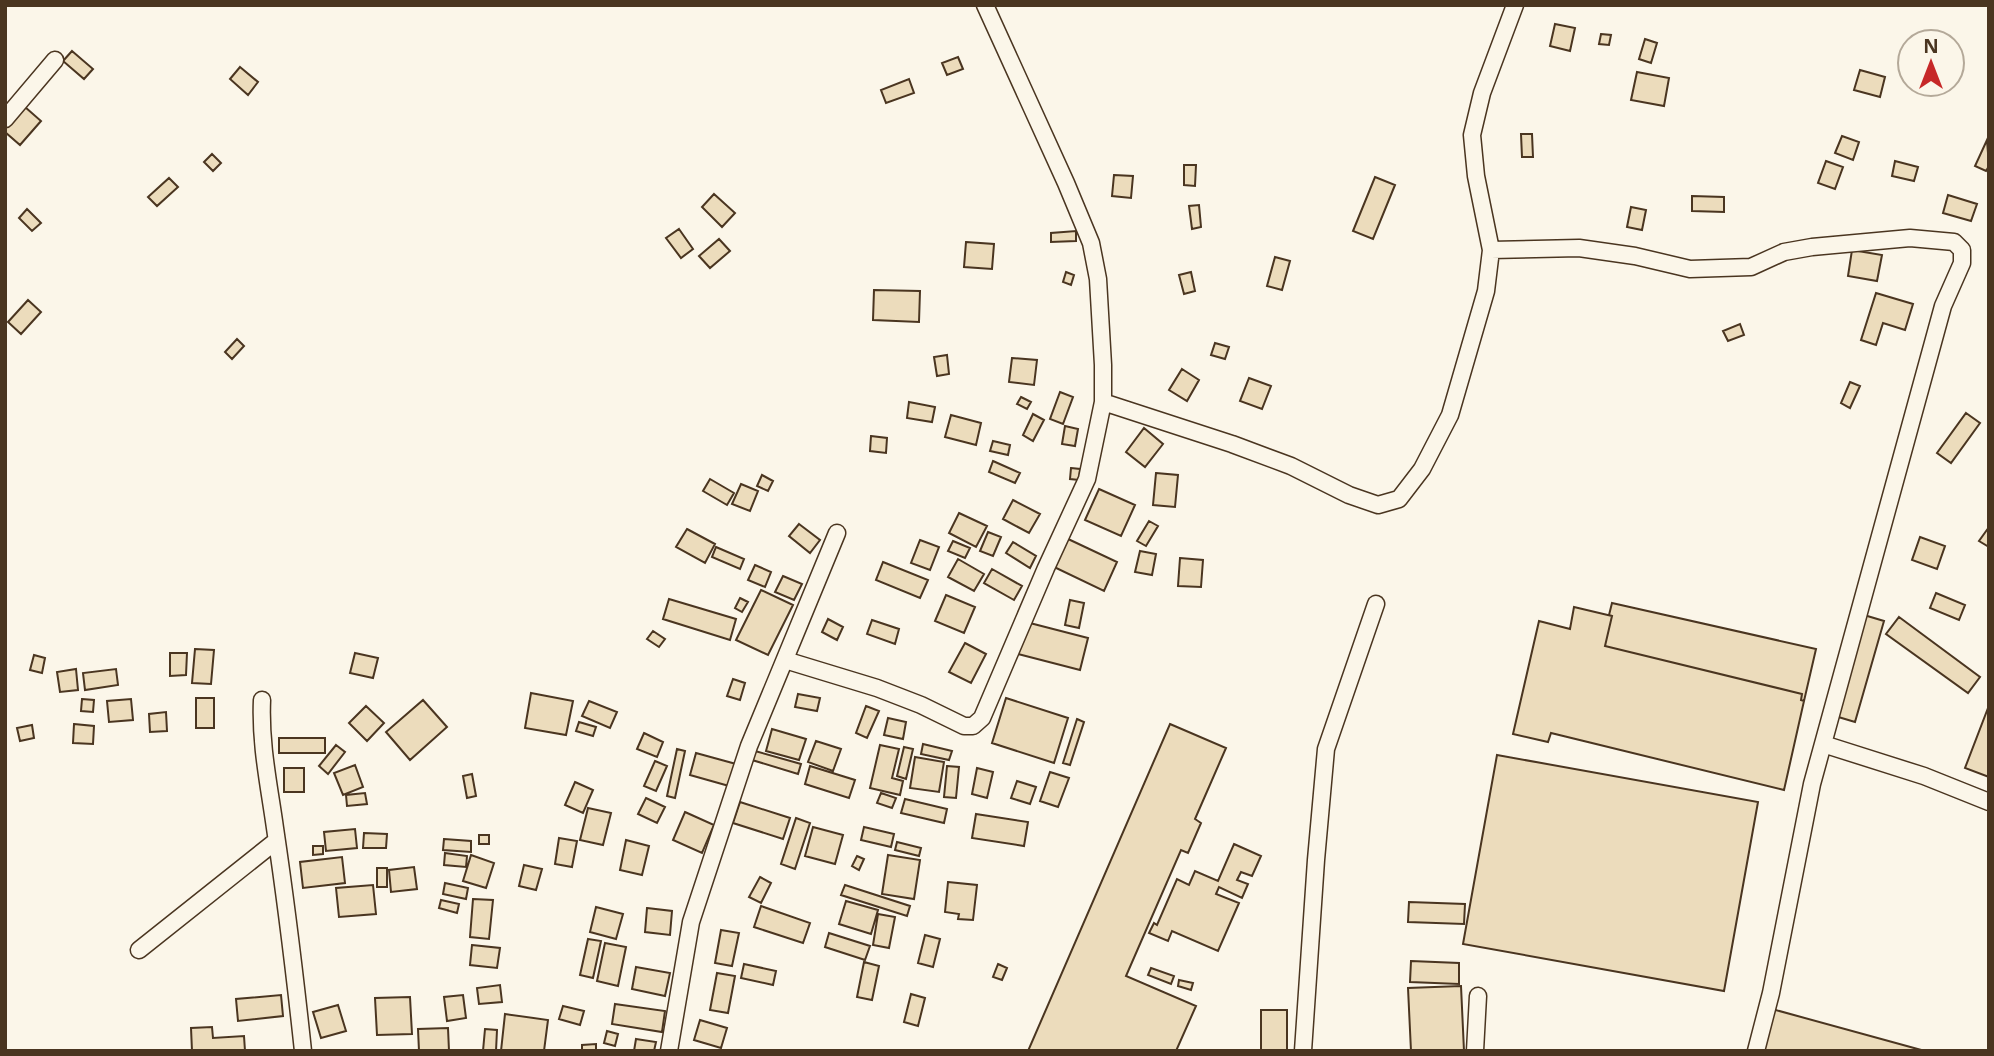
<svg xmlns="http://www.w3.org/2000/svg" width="1994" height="1056" font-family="'Noto Sans',sans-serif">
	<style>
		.building { fill: #ecdcbc; stroke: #4a3520; stroke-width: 2 }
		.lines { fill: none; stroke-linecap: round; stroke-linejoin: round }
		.street-casing { stroke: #4a3520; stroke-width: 19 }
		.street { stroke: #fbf6e9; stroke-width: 16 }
	</style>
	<rect width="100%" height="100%" fill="#fbf6e9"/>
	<path class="building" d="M1555 24 1575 28 1570 51 1550 46Z
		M1601 34 1611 35 1609 45 1599 44Z
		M1645 39 1657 43 1651 63 1639 59Z
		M72 51 93 69 84 79 63 61Z
		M958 57 963 69 947 75 942 63Z
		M240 67 258 82 248 95 230 79Z
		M1860 70 1885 77 1880 97 1854 90Z
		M1637 72 1669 78 1664 106 1631 100Z
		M909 79 914 93 886 103 881 90Z
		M25 107 41 121 20 145 5 132V128Z
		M1521 134H1532L1533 157H1522Z
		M1842 136 1859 142 1853 160 1835 153Z
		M1987 140 1989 166 1986 171 1975 166Z
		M212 154 221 163 213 171 204 162Z
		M1826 161 1843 167 1835 189 1818 183Z
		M1895 161 1918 167 1914 181 1892 176Z
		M1184 165H1196L1195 186 1184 185Z
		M1114 175 1133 176 1131 198 1112 196Z
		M1375 177 1395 185 1373 239 1353 231Z
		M169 178 178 187 157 206 148 197Z
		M714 194 735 213 722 227 702 207Z
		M1948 195 1977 204 1971 221 1943 213Z
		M1692 196 1724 197V212L1692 211Z
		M1199 205 1201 227 1192 229 1189 206Z
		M1631 207 1646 210 1642 230 1627 227Z
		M27 209 41 223 32 231 19 218Z
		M679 229 693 249 681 258 666 238Z
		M1076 231V241L1051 242V233Z
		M719 239 730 251 710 268 699 256Z
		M966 242 994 244 992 269 964 267Z
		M1852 250 1882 255 1877 281 1848 276Z
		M1275 257 1290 261 1282 290 1267 286Z
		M1066 272 1074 275 1071 285 1063 282Z
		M1191 272 1195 291 1184 294 1179 275Z
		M874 290 920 291 919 322 873 320Z
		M1876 293 1913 304 1905 330 1883 323 1876 345 1861 340Z
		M28 300 41 312 21 334 8 322Z
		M1740 324 1744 335 1728 341 1723 331Z
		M237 339 244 346 232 359 225 352Z
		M1215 343 1229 347 1225 359 1211 355Z
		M947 355 949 374 937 376 934 357Z
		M1012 358 1037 360 1034 385 1009 382Z
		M1182 369 1199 380 1187 401 1169 390Z
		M1249 378 1271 386 1262 409 1240 401Z
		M1850 382 1860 386 1850 408 1841 403Z
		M1060 392 1073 397 1063 424 1050 419Z
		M1021 397 1031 402 1027 409 1017 404Z
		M909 402 935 407 932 422 907 418Z
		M1966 413 1980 423 1951 463 1937 453Z
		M1033 414 1044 420 1033 441 1023 435Z
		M951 415 981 423 976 445 945 437Z
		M1065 426 1078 429 1075 446 1062 444Z
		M1144 428 1163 444 1145 467 1126 452Z
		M871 436 887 438 886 453 870 451Z
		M993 441 1010 445 1008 455 990 451Z
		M993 461 1020 473 1015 483 989 472Z
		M1071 468 1080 469 1079 480 1070 479Z
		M1156 473 1178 475 1175 507 1153 505Z
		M762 475 773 481 768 491 757 486Z
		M710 479 734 493 727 505 703 491Z
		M741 484 758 491 750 511 732 504Z
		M1099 489 1135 505 1121 536 1085 520Z
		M1013 500 1040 514 1029 533 1003 519Z
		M959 513 987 526 976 547 949 533Z
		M1149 521 1158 526 1146 546 1137 541Z
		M799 524 820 540 810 553 789 536Z
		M1989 527V547L1979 541Z
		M687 529 715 544 705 563 676 547Z
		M988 532 1001 537 993 556 980 551Z
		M1920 537 1945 546 1937 569 1912 560Z
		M1066 538 1117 562 1104 591 1052 566Z
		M920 540 939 547 930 570 911 563Z
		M953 541 970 548 965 558 948 551Z
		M1013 542 1036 556 1030 568 1006 553Z
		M716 547 744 559 740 569 712 557Z
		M1140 551 1156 554 1152 575 1135 572Z
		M1180 558 1203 560 1201 587 1178 586Z
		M958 559 984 574 974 591 948 577Z
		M883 562 928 580 920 598 876 580Z
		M755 565 771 572 765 587 748 580Z
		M992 569 1022 586 1014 600 984 583Z
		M783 576 802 584 794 600 775 592Z
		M761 590 793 605 768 655 736 640Z
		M1936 593 1965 605 1959 620 1930 608Z
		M946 595 975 607 964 633 935 621Z
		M740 598 748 602 742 612 735 608Z
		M669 599 736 619 730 640 663 619Z
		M1070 600 1084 603 1079 628 1065 625Z
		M1612 603 1816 649 1804 701 1801 700 1802 694 1605 646 1612 616 1609 615Z
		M1574 607 1612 616 1605 646 1802 694 1801 700 1804 701 1784 790 1551 733 1548 742 1513 734 1539 621 1570 629Z
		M1864 615 1884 621 1855 722 1835 716Z
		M1899 617 1980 677 1968 693 1886 634Z
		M828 619 843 627 837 640 822 632Z
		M872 620 899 629 895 644 867 634Z
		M1026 622 1088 638 1080 670 1018 654Z
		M653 631 665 639 659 647 647 639Z
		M965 643 986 654 971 683 949 672Z
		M195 649 214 650 211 684 192 683Z
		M170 653H187L186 675 170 676Z
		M355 653 378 658 373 678 350 673Z
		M34 655 45 658 42 673 30 670Z
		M76 669 78 690 60 692 57 672Z
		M116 669 118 685 85 690 83 673Z
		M733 679 745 683 740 700 727 696Z
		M531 693 573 701 566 735 525 728Z
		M798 694 820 698 817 711 795 707Z
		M196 698H214V728H196Z
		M1006 698 1068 718 1054 763 992 743Z
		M82 699 94 700 93 712 81 711Z
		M131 699 133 720 109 722 107 701Z
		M423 700 447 727 410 760 386 732Z
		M589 701 617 712 610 728 582 716Z
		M366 706 384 723 367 741 349 723Z
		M866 706 879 711 867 738 856 733Z
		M1988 708 1989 709V777L1965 768Z
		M166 712 167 731 150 732 149 714Z
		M888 718 906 722 903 739 884 735Z
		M1077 719 1084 722 1070 765 1063 763Z
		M579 722 596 727 593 736 576 731Z
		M74 724 94 726 93 744 73 743Z
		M1170 724 1226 748 1195 819 1201 823 1188 853 1181 850 1126 976 1196 1006 1176 1051H1028Z
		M32 725 34 738 20 741 17 728Z
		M772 729 806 739 799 760 766 751Z
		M644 733 663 742 657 757 637 749Z
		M279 738H325V753H279Z
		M816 741 841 749 833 771 808 762Z
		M923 744 952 751 949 760 921 754Z
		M336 745 345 752 328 774 319 766Z
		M880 745 899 749 892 778 903 781 900 795 870 788Z
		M904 747 913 749 906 779 897 776Z
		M677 749 685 751 675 798 667 796Z
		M755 751 801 764 798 774 752 760Z
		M696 753 736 764 729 786 690 775Z
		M1497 755 1758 802 1724 991 1463 944Z
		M915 757 944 762 939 792 910 788Z
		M655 761 667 766 656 791 644 786Z
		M355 765 363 787 343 795 334 773Z
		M810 766 855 780 849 798 805 784Z
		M947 766 959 767 956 798 944 797Z
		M284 768H304V792H284Z
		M977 768 993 772 987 798 972 794Z
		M1050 772 1069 778 1058 807 1040 801Z
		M472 774 476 796 467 798 463 776Z
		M1017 781 1036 787 1030 804 1011 798Z
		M575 782 593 790 583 813 565 805Z
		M365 793 367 804 347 806 346 795Z
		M881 793 896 798 892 808 877 803Z
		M646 798 665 807 657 823 638 814Z
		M905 799 947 809 944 823 901 813Z
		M740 802 790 818 783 839 733 823Z
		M588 808 611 813 603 845 580 840Z
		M685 812 714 825 702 853 673 840Z
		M976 814 1028 822 1024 846 972 838Z
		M796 818 810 823 795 869 781 864Z
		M813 827 843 835 835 864 805 856Z
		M864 827 894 834 891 847 861 840Z
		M355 829 357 848 326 851 324 832Z
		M364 833 387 834 386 848H363Z
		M479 835H489V844H479Z
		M559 838 577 841 572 867 555 864Z
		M444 839 471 841V852L443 850Z
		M626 840 649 846 642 875 620 870Z
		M897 842 921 848 919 856 895 850Z
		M1234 844 1261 856 1252 876 1241 872 1237 880 1248 884 1242 898 1219 887 1216 894 1239 903 1218 951 1172 931 1168 941 1149 933 1154 923 1157 925 1177 879 1189 885 1195 871 1218 881Z
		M313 846H323V854L313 855Z
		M445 853 467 856 466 867 444 865Z
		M471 855 494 863 486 888 463 881Z
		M888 855 920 860 914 899 882 894Z
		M857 856 864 859 859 870 852 866Z
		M342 857 345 883 303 888 300 862Z
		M524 865 542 869 536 890 519 886Z
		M414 867 417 889 391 892 389 870Z
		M377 868H387V887H377Z
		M760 877 771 883 761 903 749 897Z
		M948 882 977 885 973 920 958 919 959 914 945 912Z
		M445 883 468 888 466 899 443 894Z
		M373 885 376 914 339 917 336 888Z
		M845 885 910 906 907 916 841 895Z
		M473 899 493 900 489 939 470 937Z
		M441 900 459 904 457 913 439 908Z
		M846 901 878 910 871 934 839 924Z
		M1409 902 1465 904 1464 924 1408 922Z
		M761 906 810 923 803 943 754 927Z
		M596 907 623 914 616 939 590 932Z
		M647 908 672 911 670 935 645 932Z
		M878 914 895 917 889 948 873 945Z
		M721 930 739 933 732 966 715 963Z
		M829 933 870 946 865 960 825 947Z
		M925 935 940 939 933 967 918 963Z
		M588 939 601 941 593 978 580 975Z
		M605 943 626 947 618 986 597 981Z
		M472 945 500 948 497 968 470 965Z
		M1411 961 1459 963V984L1410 982Z
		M864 962 879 966 872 1000 857 997Z
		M744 964 776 971 773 985 741 978Z
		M998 964 1007 968 1002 980 993 977Z
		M636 967 670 973 665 996 632 989Z
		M1151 968 1174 976 1171 984 1148 975Z
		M717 973 735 976 728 1013 710 1010Z
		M1179 980 1193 983 1191 990 1178 986Z
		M500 985 502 1002 479 1004 477 988Z
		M1461 986 1464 1051H1411L1408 988Z
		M911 994 925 998 918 1026 904 1022Z
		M281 995 283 1016 238 1021 236 999Z
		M463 995 466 1018 447 1021 444 997Z
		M410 997 412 1034 377 1035 375 998Z
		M615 1004 665 1011 662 1032 612 1024Z
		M338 1005 346 1031 321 1038 313 1012Z
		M563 1006 584 1011 580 1025 559 1019Z
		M1772 1009 1925 1051H1761Z
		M1261 1010H1287V1051H1261Z
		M505 1014 548 1020 544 1051H501Z
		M700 1020 727 1028 721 1048 694 1040Z
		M212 1027 213 1038 244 1036 245 1051H192L191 1028Z
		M448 1028 449 1051H419L418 1029Z
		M485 1029 497 1030 496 1051H483Z
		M607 1031 618 1034 615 1046 604 1043Z
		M636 1039 656 1042 654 1051H634Z
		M596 1044V1051H582V1045Z"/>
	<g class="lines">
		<g class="street-casing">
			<path id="street" d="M5 119 55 60
				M1491 250 1579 248 1635 256 1690 269 1751 267 1784 252 1812 247 1910 238 1954 242 1962 250V263L1943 306 1812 784 1771 993 1756 1051
				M1103 402 1232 444 1291 466 1349 495 1378 505 1399 499 1422 469 1450 415 1486 291 1491 250 1476 176 1472 135 1482 93 1515 5
				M785 660 877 688 921 705 964 726H973L982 718 1046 568 1087 479 1103 402V365L1098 279 1091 243 1066 183 985 5
				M262 700C260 744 269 785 275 828 286 902 295 976 303 1051
				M1823 744 1924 776 1989 802
				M139 950 276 841
				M669 1051 691 922 749 746 837 533
				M1303 1051 1316 860 1326 749 1376 604
				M1475 1051 1478 996"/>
		</g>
		<use href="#street" class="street"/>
	</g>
	<rect width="1994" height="1056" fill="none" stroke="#4a3520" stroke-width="14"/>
	<g transform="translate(1931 63)"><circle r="33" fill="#fbf6e9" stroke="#b4a999" stroke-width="2"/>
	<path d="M0-5L12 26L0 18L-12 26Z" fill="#c62828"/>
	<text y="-10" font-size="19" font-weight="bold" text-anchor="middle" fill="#4a3520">N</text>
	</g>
</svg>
